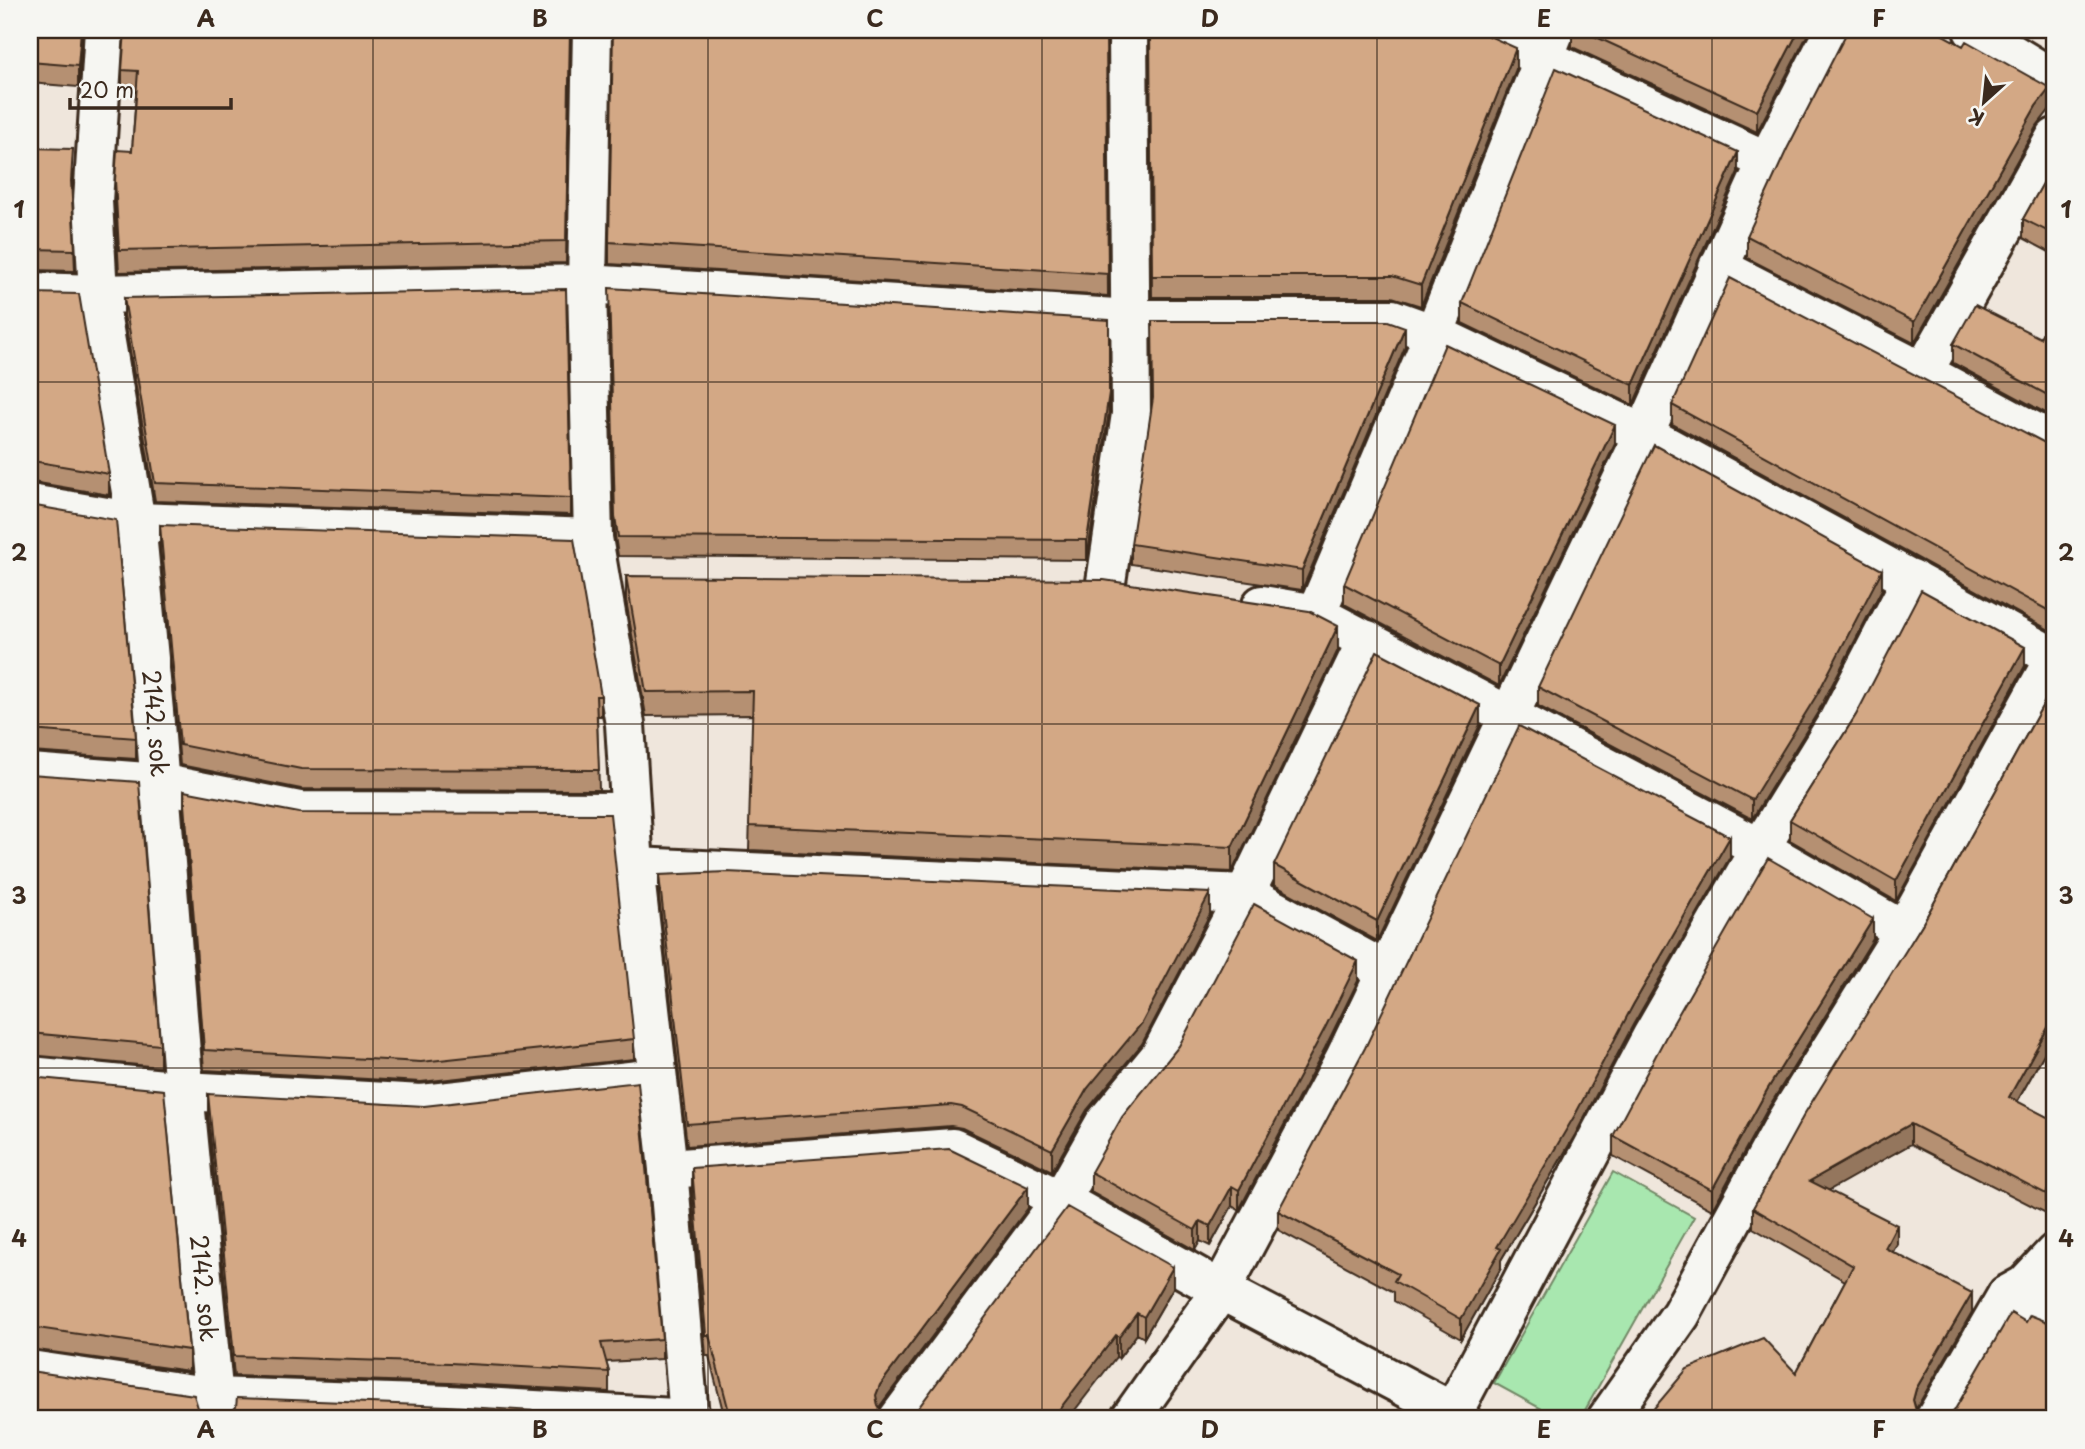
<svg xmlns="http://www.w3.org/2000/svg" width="2085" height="1449" font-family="'Playpen Sans',sans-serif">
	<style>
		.green { fill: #a8e7af; stroke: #728866; stroke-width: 2 }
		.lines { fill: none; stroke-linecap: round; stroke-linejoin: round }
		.minor-casing { stroke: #3b2a1e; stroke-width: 44 }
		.minor { stroke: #f6f6f2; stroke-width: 38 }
		.wall { fill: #b59072; stroke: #3b2a1e; stroke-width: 2 }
		.shaded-wall { fill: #94765d; stroke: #3b2a1e; stroke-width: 2 }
		.building { fill: #d3a885; stroke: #3b2a1e; stroke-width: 2 }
		.grid { fill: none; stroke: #3b2a1e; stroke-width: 2; stroke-opacity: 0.55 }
		.labels { text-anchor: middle; stroke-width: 5; stroke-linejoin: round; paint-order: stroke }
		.street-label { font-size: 24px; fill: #3b2a1e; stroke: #f6f6f2 }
		.neatline { fill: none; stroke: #3b2a1e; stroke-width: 2.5 }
		.grid-label { font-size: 23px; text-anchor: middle; font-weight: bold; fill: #3b2a1e }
	</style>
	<rect width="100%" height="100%" fill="#efe6dc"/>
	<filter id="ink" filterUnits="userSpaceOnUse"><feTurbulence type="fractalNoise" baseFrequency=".0143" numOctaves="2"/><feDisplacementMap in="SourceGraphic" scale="14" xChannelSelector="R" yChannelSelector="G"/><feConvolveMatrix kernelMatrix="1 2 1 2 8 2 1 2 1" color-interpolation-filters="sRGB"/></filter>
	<g filter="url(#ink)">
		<path class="green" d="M1613 1172 1694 1217 1580 1419H1560L1494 1383Z"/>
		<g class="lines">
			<g class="minor-casing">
				<g id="minor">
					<path id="s1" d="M104 30 93 201 98 294 136 522 154 711 184 1091 216 1419"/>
					<path d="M592 30 587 284 593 538 625 724 634 867 668 1169 689 1417"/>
					<path d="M1483 30 1767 161"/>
					<path d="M1973 30 2055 80"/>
					<path d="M1718 267 1923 372 2055 443"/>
					<path d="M30 292 98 294 587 284 1131 319H1392L1434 334 1644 434 2055 658"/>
					<path d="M1923 372 2055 138"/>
					<path d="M30 504 136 522 593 538"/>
					<path d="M1106 582 1131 414 1128 30"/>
					<path d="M1262 605 1316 614 1760 848 1904 931"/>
					<path d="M1316 614 1434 334 1555 30"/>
					<path d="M30 773 159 783 299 811 629 812"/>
					<path d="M634 867 1245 894 1386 971"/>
					<path d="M30 1076 184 1091 422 1104 657 1078"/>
					<path d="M668 1169 953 1148 1061 1200 1221 1290 1453 1412 1461 1419"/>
					<path d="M2007 1295 2055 1323"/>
					<path d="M30 1370 213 1397 449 1405 692 1419"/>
					<path d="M1453 1412 1652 1036 1760 848 1837 723 1912 579"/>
					<path d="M898 1419 1061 1200 1104 1124 1160 1056 1245 894 1367 640"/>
					<path d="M1130 1419 1221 1290 1345 1058 1644 434 1767 161 1834 30"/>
					<path d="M1607 1419 1681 1314 1786 1121 1904 931 2055 657"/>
					<path d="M1935 1419 2007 1295 2025 1285 2055 1253"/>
				</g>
			</g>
			<use href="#minor" class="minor"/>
		</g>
		<path class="wall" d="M30 30H82L78 87 30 83Z
			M570 30 566 263 119 272 115 201V180L132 151 136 92 122 91V70Z
			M1106 30 1108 296 609 264V242Z
			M1150 30 1516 69 1421 306 1392 297H1152Z
			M1572 30H1810L1757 132 1572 47Z
			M2050 109 2036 127 1914 343 1747 258V236Z
			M30 148 73 171 72 192 75 271 30 270Z
			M2055 162V255L2023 238V219Z
			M1738 172 1633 405 1462 323V303Z
			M30 293 109 474V495L33 482 30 483Z
			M124 298 571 498V515L155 501 124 315Z
			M609 307 1109 412 1087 560 618 556 615 536Z
			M2055 307V418L1953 363V344L2040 338Z
			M1405 347 1302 590 1131 564V544Z
			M1672 405 2045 443 2055 445V624L2051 631 1672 424Z
			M1615 444 1499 686 1344 604V584Z
			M30 505 136 738V759L30 752Z
			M160 525 601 696V716H597L599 790 301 789 180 765 160 545Z
			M626 576 1338 650 1232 872 749 850 753 715 646 716 626 600Z
			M1882 589 1818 712 1752 819 1538 706V687Z
			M2025 666 1896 901 1790 840V820L1856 715Z
			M2055 683V1034L2017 1102 2055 1121V1195L2046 1213 1911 1144 1828 1190 1897 1244 1892 1252 1972 1312 1796 1373 1845 1281 1753 1228V1208L1923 923Z
			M1480 725 1377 941 1274 885V865Z
			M30 774 160 1045V1067L30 1055Z
			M184 791 634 1039V1059L421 1082 204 1070 184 810Z
			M1730 857 1633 1025 1575 1135 1501 1260V1268L1461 1339 1394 1301V1292L1278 1230V1211Z
			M659 875 1210 914 1142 1044 1087 1110 1052 1171 962 1128 951 1126 687 1146 659 897Z
			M1873 939 1767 1110 1712 1210 1613 1156V1136Z
			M1358 981 1325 1048 1239 1210 1232 1206 1210 1246 1200 1241 1195 1250 1091 1192V1172Z
			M30 1077 189 1350V1371L30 1349Z
			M208 1094 662 1339V1359L606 1362 609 1372V1392L450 1383 234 1376 208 1114Z
			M692 1168 1028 1208 880 1406V1408L884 1415 895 1419H725L709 1356H706L692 1189Z
			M2055 1273V1298L2053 1296V1277Z
			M1173 1288 1144 1338 1137 1334 1119 1358 1116 1357 906 1418Z"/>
		<path class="shaded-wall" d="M81 30H82L78 87V66Z
			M1799 30H1810L1757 132V111Z
			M1516 48V69L1421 306V285Z
			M2050 88V109L2036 127 1914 343V322L2036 106Z
			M1738 152V172L1633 405V385Z
			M30 249H31V270H30Z
			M1405 327V347L1302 590V570Z
			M1109 393V412L1087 560V540Z
			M1615 425V444L1499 686V666Z
			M1882 570V589L1818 712 1752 819V800Z
			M2055 605V624L2051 631V612Z
			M1338 626V650L1232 872V847Z
			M2025 647V666L1896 901V881Z
			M1480 705V725L1377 941V921Z
			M30 730H31V751L30 752Z
			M1730 837V857L1633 1025 1575 1135 1501 1260V1268L1461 1339V1319L1497 1247 1633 1005Z
			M1210 893V914L1142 1044 1087 1110 1052 1171V1150L1087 1089Z
			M1873 919V939L1767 1110 1712 1210V1190L1767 1090Z
			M1358 961V981L1325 1048 1239 1210V1190Z
			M2055 1015V1034L2009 1116V1097Z
			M1911 1124V1144L1810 1201V1181Z
			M2055 1176V1195L2046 1213V1194Z
			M1232 1186V1206L1210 1246V1226Z
			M1028 1187V1208L880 1406 876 1416V1395L880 1385Z
			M1200 1221V1241L1195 1250V1230Z
			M1897 1225V1244L1885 1267V1248Z
			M1173 1267V1288L1144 1338V1317Z
			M1972 1293V1312L1916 1409 1913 1400 1916 1389Z
			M1137 1313V1334L1119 1358V1337Z
			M1116 1335V1357L1068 1419H1052Z"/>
		<path class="building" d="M30 30H81L78 66 30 62Z
			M125 30H570L566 241 119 250 115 180 117 150 132 151 138 71 122 70Z
			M613 30H1106L1108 274 609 242Z
			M1150 30H1374L1391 33 1392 30H1476L1516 48 1421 285 1392 276H1152Z
			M1581 30H1799L1757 111Z
			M1848 30H1934L1963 46 1966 41 2050 88 2036 106 1914 322 1747 236 1787 149Z
			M1556 68 1738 152 1633 385 1462 303Z
			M30 148 73 149 71 181 75 250 30 249Z
			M2055 162V235L2023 219Z
			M1730 278 2045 443 2055 445V605L2051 612 1672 405Z
			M609 288 1109 320V393L1087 540 618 537 615 516Z
			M566 289 571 498 155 483 124 298Z
			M30 293 79 294 109 474 33 461 30 462Z
			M1975 305 2040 338 2055 307V399L1953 344Z
			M1152 321H1388L1405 327 1302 570 1131 544 1153 398Z
			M1445 344 1615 425 1499 666 1344 584Z
			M1654 445 1882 570 1818 693 1752 800 1538 687Z
			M30 505 116 520 136 738 30 730Z
			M160 525 574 539 601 696H596L599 770 301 769 180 745Z
			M626 576 1104 580 1309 611 1338 626 1232 847 749 826 753 691 646 692Z
			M1921 590 2025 647 1896 881 1790 820 1856 715Z
			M1377 651 1480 705 1377 921 1274 865Z
			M2055 683V1015L2009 1097 2055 1121V1147L2054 1150H2055V1176L2046 1194 1911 1124 1810 1181 1897 1225 1885 1248 1972 1293 1916 1389 1913 1400 1916 1411 1926 1419H1645L1687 1369 1763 1338 1796 1373 1853 1266 1753 1208 1805 1113 1923 923Z
			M1519 726 1730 837 1633 1005 1575 1115 1497 1247 1501 1249 1461 1319 1394 1281 1398 1274 1278 1211 1365 1048Z
			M30 774 139 782 160 1045 30 1033Z
			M184 791 299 813 610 814 634 1039 421 1062 204 1050Z
			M1768 858 1873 919 1767 1090 1712 1190 1613 1136 1671 1027Z
			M726 872 1210 893 1142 1023 1087 1089 1052 1150 962 1107 951 1105 687 1124 659 875Z
			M1254 904 1358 961 1325 1028 1239 1190 1232 1186 1210 1226 1200 1221 1195 1230 1091 1172 1122 1117 1179 1046Z
			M30 1077 164 1090 189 1350 30 1327Z
			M638 1082 662 1339 601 1343 609 1372 450 1363 234 1356 208 1094 424 1106Z
			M949 1149 1028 1187 880 1385 876 1395 878 1406 884 1415 895 1419H731L709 1335H706L692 1168Z
			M1067 1207 1173 1267 1144 1317 1137 1313 1119 1337 1116 1335 1052 1419H895L906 1418 916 1411Z
			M2011 1313 2026 1322 2030 1315 2055 1325V1419H1944L1946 1418 1954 1411Z
			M30 1371 194 1395 199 1411 208 1418 216 1419H30Z
			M237 1398 448 1406 620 1416 621 1419H218L229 1415 236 1407Z"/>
	</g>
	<path class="grid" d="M373 30V1419M708 30V1419M1042 30V1419M1377 30V1419M1712 30V1419M30 382H2055M30 724H2055M30 1068H2055"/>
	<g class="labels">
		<g class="street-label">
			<text dy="8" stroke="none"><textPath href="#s1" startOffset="698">2142. sok</textPath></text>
			<text dy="8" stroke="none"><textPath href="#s1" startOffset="1265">2142. sok</textPath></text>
		</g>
	</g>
	<rect width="2085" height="1449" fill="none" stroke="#f6f6f2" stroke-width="77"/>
	<g transform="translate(1984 102) rotate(207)" stroke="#f6f6f2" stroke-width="5" paint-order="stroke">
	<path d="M0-5L12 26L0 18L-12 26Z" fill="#3b2a1e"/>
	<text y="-10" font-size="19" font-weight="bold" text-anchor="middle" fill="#3b2a1e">K</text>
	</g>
	<path d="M70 98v10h161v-10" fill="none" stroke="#3b2a1e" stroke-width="3.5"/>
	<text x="80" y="98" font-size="21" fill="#3b2a1e" stroke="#f6f6f2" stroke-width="5" paint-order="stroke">20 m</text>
	<rect x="38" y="38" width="2008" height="1372" class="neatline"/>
	<g class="grid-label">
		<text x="206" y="27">A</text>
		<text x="540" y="27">B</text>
		<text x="875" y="27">C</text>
		<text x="1210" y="27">D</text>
		<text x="1544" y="27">E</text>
		<text x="1879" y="27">F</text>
		<text x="19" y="218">1</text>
		<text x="2066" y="218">1</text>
		<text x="19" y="561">2</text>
		<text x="2066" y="561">2</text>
		<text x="19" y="904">3</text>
		<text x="2066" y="904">3</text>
		<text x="19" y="1247">4</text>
		<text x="2066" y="1247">4</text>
		<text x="206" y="1438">A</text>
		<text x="540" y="1438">B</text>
		<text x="875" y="1438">C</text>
		<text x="1210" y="1438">D</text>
		<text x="1544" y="1438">E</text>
		<text x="1879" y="1438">F</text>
	</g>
</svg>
